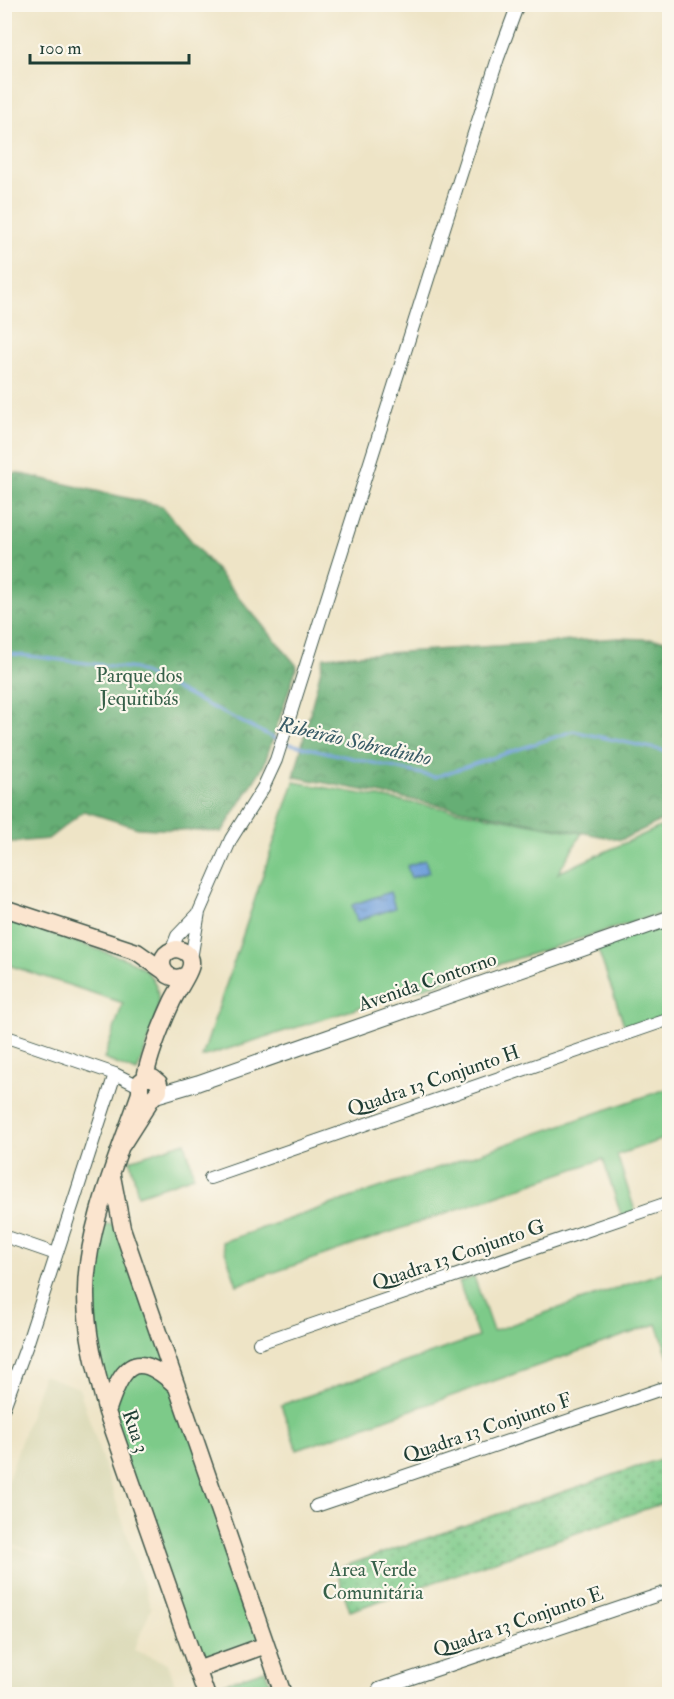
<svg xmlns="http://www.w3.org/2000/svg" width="674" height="1699" font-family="'IM FELL Double Pica',serif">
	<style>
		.built { fill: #dcdab8 }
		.grass { fill: #7dca89; stroke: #4e845e; stroke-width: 1.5 }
		.forest { fill: url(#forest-crowns); stroke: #427654; stroke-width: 1.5 }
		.park { fill: url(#park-dots); stroke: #4e845e; stroke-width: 1.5 }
		.water { fill: url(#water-ripples); stroke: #497088; stroke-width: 1.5 }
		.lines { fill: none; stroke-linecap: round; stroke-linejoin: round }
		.stream { stroke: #73a2dc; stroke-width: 3 }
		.minor-casing { stroke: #3e564a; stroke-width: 14 }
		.tertiary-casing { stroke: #3e564a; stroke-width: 17 }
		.secondary-casing { stroke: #3e564a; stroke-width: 19 }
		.minor { stroke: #fff; stroke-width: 12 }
		.tertiary { stroke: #fff; stroke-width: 15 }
		.secondary { stroke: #fbe5cf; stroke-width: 16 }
		.labels { text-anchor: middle; stroke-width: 4.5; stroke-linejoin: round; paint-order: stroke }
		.park-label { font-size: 20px; fill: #366049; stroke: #fbf7ec }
		.street-label { font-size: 20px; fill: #1f3d34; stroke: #fbf7ec }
		.water-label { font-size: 21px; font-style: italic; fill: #385b66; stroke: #fbf7ec }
	</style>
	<defs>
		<pattern id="forest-crowns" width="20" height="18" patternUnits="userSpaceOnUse" patternTransform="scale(1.5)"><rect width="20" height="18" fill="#66ae75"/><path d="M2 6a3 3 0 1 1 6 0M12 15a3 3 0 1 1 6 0" fill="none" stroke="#538f61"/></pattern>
		<pattern id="park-dots" width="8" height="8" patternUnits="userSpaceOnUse" patternTransform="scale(1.5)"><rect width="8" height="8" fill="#7dca89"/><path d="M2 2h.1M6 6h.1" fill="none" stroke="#66a571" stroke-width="1.8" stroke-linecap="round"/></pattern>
		<pattern id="water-ripples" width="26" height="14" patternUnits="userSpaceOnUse" patternTransform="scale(1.5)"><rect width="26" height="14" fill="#73a2dc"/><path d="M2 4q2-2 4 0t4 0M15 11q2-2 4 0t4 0" fill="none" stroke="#5e85b3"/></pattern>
	</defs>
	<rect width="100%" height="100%" fill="#fbf7ec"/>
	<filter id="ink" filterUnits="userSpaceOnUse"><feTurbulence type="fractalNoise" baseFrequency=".0167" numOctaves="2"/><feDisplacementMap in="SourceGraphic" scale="12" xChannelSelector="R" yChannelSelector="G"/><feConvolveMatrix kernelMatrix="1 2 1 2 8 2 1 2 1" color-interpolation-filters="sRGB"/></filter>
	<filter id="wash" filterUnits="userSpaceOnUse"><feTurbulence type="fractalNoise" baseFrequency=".008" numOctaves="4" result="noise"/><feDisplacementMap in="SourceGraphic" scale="24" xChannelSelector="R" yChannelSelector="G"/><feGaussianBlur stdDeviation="1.35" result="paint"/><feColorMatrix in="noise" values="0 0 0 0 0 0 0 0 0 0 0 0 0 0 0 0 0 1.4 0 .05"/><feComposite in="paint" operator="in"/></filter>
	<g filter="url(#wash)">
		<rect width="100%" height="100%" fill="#eee4c6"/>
		<path class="built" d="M43 1375 79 1388 151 1608 134 1650 168 1663 178 1694H5V1544L119 1581 115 1594 123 1574 119 1581 5 1542V1489Z"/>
		<path class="grass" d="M294 782 582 833 558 873 669 823V911L202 1057Z
			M5 918 126 959C182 981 151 1031 137 1072L104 1059 123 1003 5 964Z
			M669 918V1019L627 1033 596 944Z
			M669 1088V1137L617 1155 636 1214 622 1218 603 1159 237 1285 222 1242Z
			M185 1142 194 1176 138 1195 130 1160Z
			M110 1224 122 1228 266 1645 197 1670 107 1412 86 1295 102 1225Z
			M669 1270V1359L657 1324 297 1450 281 1405 478 1337 459 1282 474 1277 493 1331Z
			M265 1670 274 1694H217L216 1690 219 1685Z"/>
		<path class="forest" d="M17 473 162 506 297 666 264 765 222 832 138 828 84 811 48 839 5 843 4 477Z
			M619 638 670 640 669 817 621 840 294 777 324 657Z"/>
		<path class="park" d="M669 1456V1501L350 1611 336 1569Z"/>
		<path class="water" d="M425 860 429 872 411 878 407 866Z
			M390 892 395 908 357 921 352 905Z"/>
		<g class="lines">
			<path class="stream" d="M4 653 135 669 280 741
				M286 743 435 777 573 731 670 752"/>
		</g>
	</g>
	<g filter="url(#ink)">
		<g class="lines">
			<g class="minor-casing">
				<path id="minor" d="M172 949 177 936 199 913
					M191 959 199 912 231 839 263 788 276 760 456 190 498 58 518 4
					M4 1036 115 1074 139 1086
					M210 1178 670 1019
					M4 1236 56 1254
					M259 1343 670 1202
					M4 1407 28 1342 115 1074
					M316 1506 670 1386
					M379 1689 670 1591"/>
			</g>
			<g class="tertiary-casing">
				<path id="tertiary" d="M157 1095 198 1083 670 918"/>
			</g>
			<g class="secondary-casing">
				<path id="secondary" d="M4 908 137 952 164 971
					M145 1078C150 1052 161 1026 172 1002 176 993 191 971 191 964 192 955 184 950 176 949 151 954 163 987 186 975
					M122 1145 152 1098 159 1091V1083L153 1078H145L140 1082V1093C119 1154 85 1230 86 1295 86 1335 97 1374 107 1412L206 1694
					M112 1176 122 1228 283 1694
					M107 1412C121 1369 133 1346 175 1385
					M197 1670 266 1645"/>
			</g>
			<use href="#minor" class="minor"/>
			<use href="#tertiary" class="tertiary"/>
			<use href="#secondary" class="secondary"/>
		</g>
	</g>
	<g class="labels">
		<g class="park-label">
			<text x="139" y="682">Parque dos<tspan x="139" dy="23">Jequitibás</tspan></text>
			<text x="373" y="1576">Area Verde<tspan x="373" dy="23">Comunitária</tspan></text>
		</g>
		<g class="street-label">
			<text transform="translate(427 981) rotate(-19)" y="7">Avenida Contorno</text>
			<text transform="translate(433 1080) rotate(-19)" y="7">Quadra 13 Conjunto H</text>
			<text transform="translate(458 1254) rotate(-19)" y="7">Quadra 13 Conjunto G</text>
			<text transform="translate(487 1427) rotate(-19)" y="7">Quadra 13 Conjunto F</text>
			<text transform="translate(136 1431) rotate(71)" y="7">Rua 3</text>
			<text transform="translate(518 1621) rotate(-19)" y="7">Quadra 13 Conjunto E</text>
		</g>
		<g class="water-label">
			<text transform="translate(355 741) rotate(13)" y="7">Ribeirão Sobradinho</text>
		</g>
	</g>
	<rect width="674" height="1699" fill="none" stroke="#fbf7ec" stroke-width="24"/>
	<path d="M30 54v9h159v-9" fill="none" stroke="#1f3d34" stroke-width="3"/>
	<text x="39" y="54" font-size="18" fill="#1f3d34" stroke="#fbf7ec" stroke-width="4.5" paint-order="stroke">100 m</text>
</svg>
